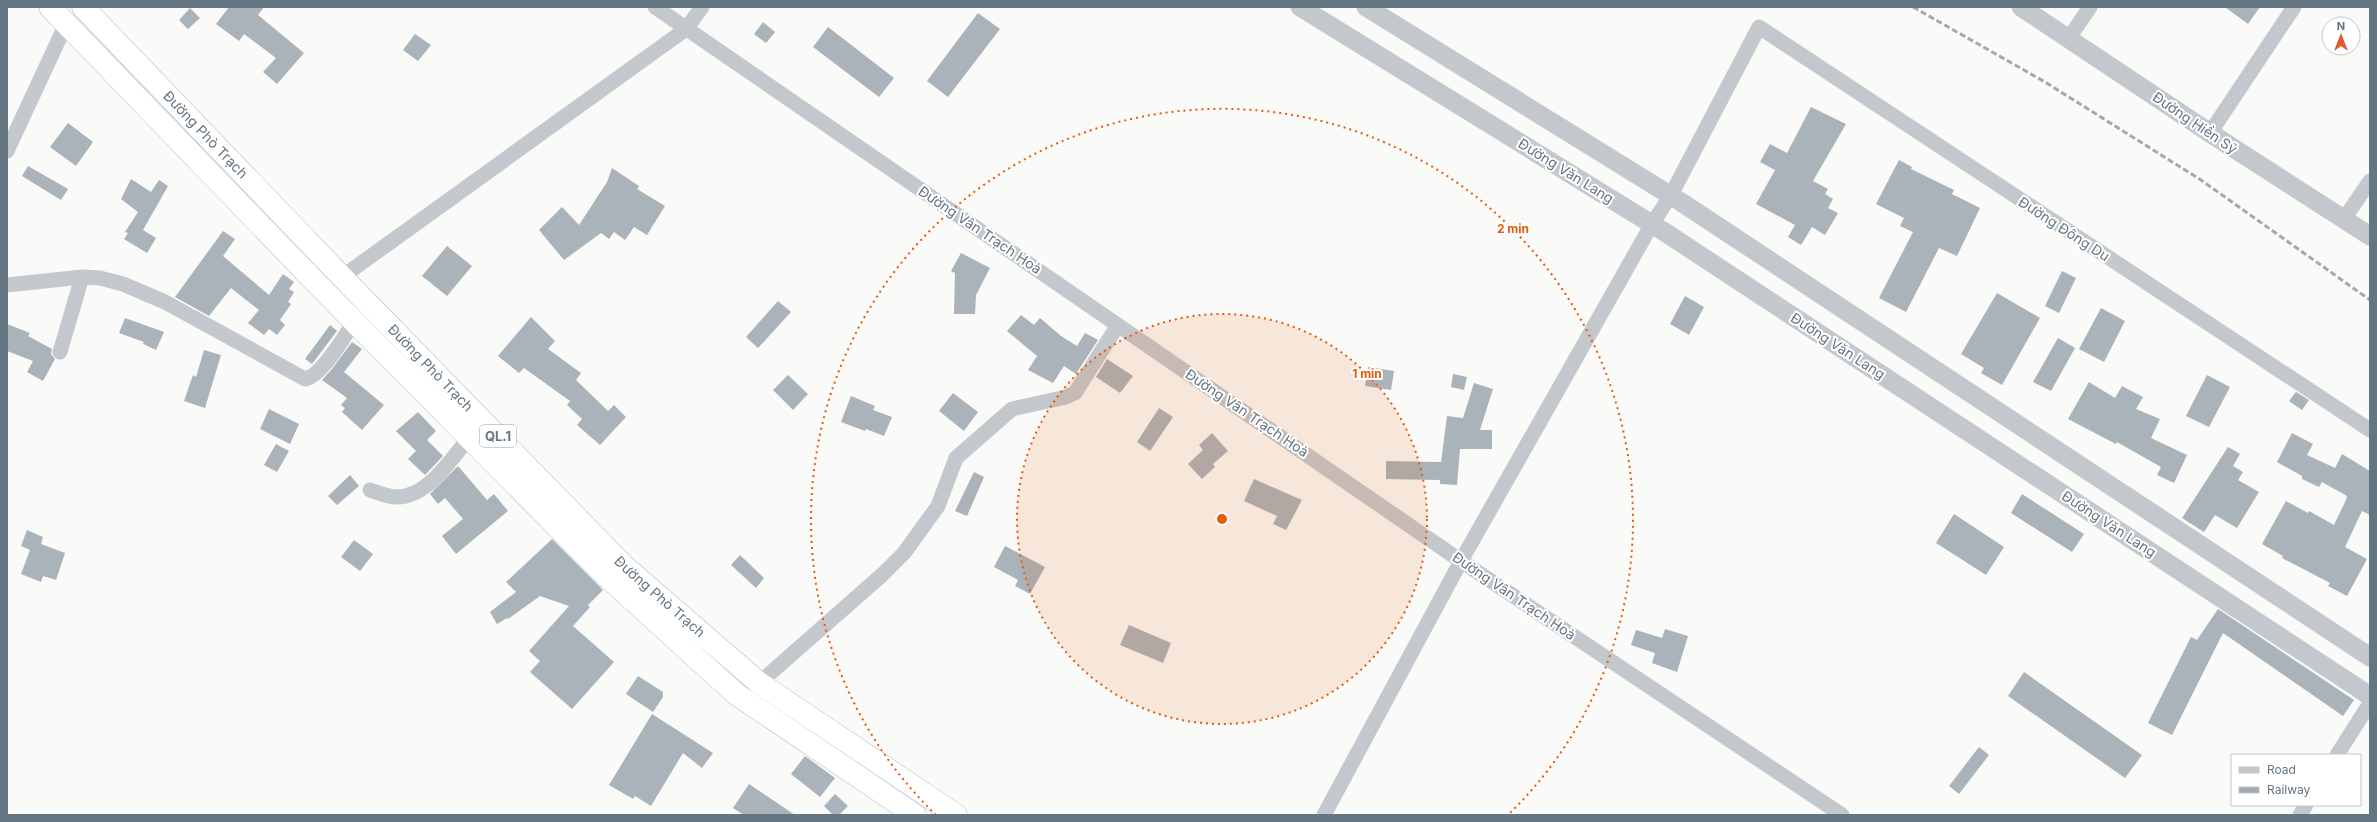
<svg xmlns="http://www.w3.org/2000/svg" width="2377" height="822" font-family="Inter,sans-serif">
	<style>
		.building { fill: #aab3b9 }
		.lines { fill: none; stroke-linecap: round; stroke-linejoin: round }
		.trunk-casing { stroke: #b4b9bd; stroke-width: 23 }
		.minor { stroke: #c3c8cc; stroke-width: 15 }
		.tertiary { stroke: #c3c8cc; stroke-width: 19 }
		.trunk { stroke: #fff; stroke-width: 22 }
		.rail { stroke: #a2aab0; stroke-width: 3; stroke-dasharray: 6 3; stroke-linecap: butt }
		.ring { fill: none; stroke: #e8590c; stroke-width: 2; stroke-dasharray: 2 4 }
		.labels { text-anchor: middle; stroke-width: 4; stroke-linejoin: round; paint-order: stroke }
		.shield { fill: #fff; stroke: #939fa8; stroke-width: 1 }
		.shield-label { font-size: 13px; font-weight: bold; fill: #657683 }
		.street-label { font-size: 14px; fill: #657683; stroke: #fff }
		.centre { fill: #e8590c; stroke: #fff; stroke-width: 2 }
		.ring-label { font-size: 12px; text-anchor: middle; font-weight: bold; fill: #e8590c; stroke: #fff; stroke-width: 4; stroke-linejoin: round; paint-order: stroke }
	</style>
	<rect width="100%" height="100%" fill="#fafaf8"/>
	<path class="building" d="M229 7H264L258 15 304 53 277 84 263 72 276 58 244 34 239 41 216 24Z
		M2225 7H2260L2248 24Z
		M190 8 200 18 188 29 179 20Z
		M978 13 1000 29 948 97 927 81Z
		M763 22 775 32 766 43 754 34Z
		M828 27 894 78 879 97 813 47Z
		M415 34 431 45 418 61 403 50Z
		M1811 107 1846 124 1813 181 1828 189 1825 194 1833 199 1828 208 1838 213 1825 235 1812 227 1801 245 1788 237 1795 225 1756 204 1775 170 1760 162 1770 144 1787 153Z
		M68 123 93 142 76 166 50 147Z
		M1899 160 1912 167 1911 169 1954 190 1952 194 1980 208 1957 256 1939 248 1906 312 1879 298 1913 232 1900 226 1904 218 1876 204Z
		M28 166 68 189 61 200 22 176Z
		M612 168 639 186 637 189 665 206 647 235 634 227 625 240 614 232 609 239 601 233 564 260 539 230 562 207 579 225 607 182Z
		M131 179 151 192 159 180 168 186 143 230 156 238 147 253 124 239 128 233 125 232 138 212 121 199Z
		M223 231 235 239 223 256 269 295 283 274 294 282 289 289 294 292 288 302 291 304 280 320 285 325 277 335 269 329 264 335 248 323 259 310 231 288 209 316 175 297Z
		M447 246 472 266 447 296 422 276Z
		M961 253 990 268 976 295 975 314H954L955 273 951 271Z
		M2062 271 2076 278 2059 313 2045 306Z
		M1997 293 2040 318 2002 385 1981 373 1984 368 1961 354Z
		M1685 296 1704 307 1689 335 1670 324Z
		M778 301 791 312 758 348 746 337Z
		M2101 308 2125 321 2104 362 2079 349Z
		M1021 315 1034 325 1040 318 1061 336 1077 346 1085 333 1098 340 1076 374 1064 366 1053 383 1028 370 1037 356 1007 331Z
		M531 317 555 341 548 349 581 373 576 380 608 411 614 405 626 417 600 445 577 425 582 419 567 405 570 401 524 368 519 373 498 356Z
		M125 318 164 332 156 350 143 344 144 342 119 333Z
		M7 324 30 333 28 336 52 349 51 354 55 359 43 381 27 372 33 361 7 351Z
		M330 325 337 331 312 364 305 359Z
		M2058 338 2075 348 2051 391 2033 382Z
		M352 342 362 349 344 372 384 405 362 430 342 412 345 408 341 405 347 398 322 380 332 369Z
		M204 350 221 355 205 408 184 401 193 375 196 377Z
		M1107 359 1133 376 1120 393 1096 377Z
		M1368 367 1394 371 1391 390 1365 386Z
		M1453 374 1467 377 1464 390 1451 387Z
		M788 375 808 394 793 410 773 390Z
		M2207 375 2230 387 2209 427 2186 416Z
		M2089 382 2115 398 2122 386 2143 397 2136 409 2160 419 2151 438 2187 455 2174 483 2157 475 2161 467 2117 442 2116 444 2068 419Z
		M1474 383 1493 389 1480 430H1492V449H1460L1457 485 1440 484V480L1386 479V461L1441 462 1447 416 1463 418Z
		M2296 392 2309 400 2302 410 2289 401Z
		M953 393 978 412 964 431 939 411Z
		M851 396 875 406 873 410 892 417 884 436 866 429 865 431 841 422Z
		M1159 408 1173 417 1150 451 1137 442Z
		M269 409 299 424 290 444 260 429Z
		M418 412 436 431 427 440 443 456 425 475 408 459 416 451 396 431Z
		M1212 433 1228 451 1213 464 1215 467 1202 479 1188 464 1203 450 1199 445Z
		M2292 433 2313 444 2307 455 2335 468 2342 454 2370 471V515L2362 511 2345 547 2367 559 2347 596 2328 586 2330 583 2282 558 2283 556 2262 544 2286 501 2308 513 2309 511 2334 525 2346 500 2347 496 2322 482 2319 487 2302 479V476L2277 462Z
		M276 444 289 451 277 472 264 465Z
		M2228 447 2240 454 2233 466 2243 472 2238 480 2259 492 2237 528 2215 515 2204 532 2182 518Z
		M458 466 487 500 494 494 508 511 456 554 442 536 463 519 445 498 438 504 430 494Z
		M974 472 984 477 967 516 955 511Z
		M350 475 359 486 337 505 328 496Z
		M1254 479 1302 500 1286 530 1273 524 1277 516 1244 501Z
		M2022 494 2084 534 2072 552 2011 513Z
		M1954 514 2004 547 1986 575 1936 543Z
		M27 530 43 537 41 544 65 553 56 580 43 576 41 582 21 574 30 550 21 546Z
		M552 539 603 590 588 605 590 607 573 626 614 662 572 709 530 672 540 661 529 651 569 606 540 596 508 619 507 618 497 624 490 612 516 592 506 582Z
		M354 540 373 554 360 571 341 557Z
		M1005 546 1045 567 1030 594 1015 586 1018 580 994 567Z
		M740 555 764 578 756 588 731 565Z
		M2218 609 2354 700 2343 716 2223 633 2172 735 2148 723 2191 637 2197 640Z
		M1129 625 1171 643 1163 663 1120 645Z
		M1665 629 1688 636 1677 672 1652 663 1655 653 1631 645 1636 630 1662 638Z
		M2024 672 2142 755 2125 778 2008 696Z
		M638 676 663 692V697L653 712 626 694Z
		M652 714 713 753 702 768 683 753 651 806 635 796 633 799 609 785Z
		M1979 747 1989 755 1959 794 1949 786Z
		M805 756 835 778 820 797 791 774Z
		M749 784 795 815H744L733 808Z
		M835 794 848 806 839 815H833L824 806Z"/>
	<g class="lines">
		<g class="trunk-casing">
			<g id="trunk">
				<path d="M50 7 323 290 603 573 736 694 915 815"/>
				<path id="s1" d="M83 7 342 277 623 565 759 683 956 815"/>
			</g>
		</g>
		<path class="minor" d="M655 7 1461 561 1842 815
			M2069 38 2090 7
			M2210 133 2294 7
			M7 151 66 24
			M2344 219 2370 181
			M342 277 686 29 702 7
			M7 285 82 277 100 278 123 284 165 302 305 379C322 376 344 337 354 322
			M60 352 82 277
			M370 490C379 493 388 497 397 497 428 497 451 459 469 438
			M759 683 883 574 904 553 938 506 956 458 1012 409 1066 397 1075 393 1118 325
			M2337 755 2370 703
			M1324 815 1461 561 1652 224 1671 195 1759 27 2370 430
			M2300 815 2306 805"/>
		<path class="tertiary" d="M1300 7 1663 231 2370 696
			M1366 7 1681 202 2370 657
			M2021 7 2210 133 2370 236"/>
		<use href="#trunk" class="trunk"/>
		<path class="rail" d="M1913 7 2045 82 2201 180 2370 300"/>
	</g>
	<circle cx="1222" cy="519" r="205" fill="#e8590c" fill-opacity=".12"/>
	<g class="ring">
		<circle cx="1222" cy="519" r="205"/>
		<path d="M936 815A411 411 0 1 1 1508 815"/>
	</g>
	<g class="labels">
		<rect class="shield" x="480" y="425" width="36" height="22" rx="3"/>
		<g class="shield-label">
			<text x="498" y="441">QL.1</text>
		</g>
		<g class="street-label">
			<text transform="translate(2195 123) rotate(34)" y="5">Đường Hiền Sỹ</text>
			<text dy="5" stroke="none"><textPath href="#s1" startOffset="177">Đường Phò Trạch</textPath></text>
			<text transform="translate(1566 171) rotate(32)" y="5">Đường Văn Lang</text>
			<text transform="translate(2064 229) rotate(33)" y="5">Đường Đông Du</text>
			<text transform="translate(980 230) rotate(34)" y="5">Đường Vân Trạch Hoà</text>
			<text transform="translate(1838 346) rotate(33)" y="5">Đường Văn Lang</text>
			<text dy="5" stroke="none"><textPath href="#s1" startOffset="501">Đường Phò Trạch</textPath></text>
			<text transform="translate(1247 413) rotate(34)" y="5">Đường Vân Trạch Hoà</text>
			<text transform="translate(2109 524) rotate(33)" y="5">Đường Văn Lang</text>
			<text dy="5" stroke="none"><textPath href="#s1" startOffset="825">Đường Phò Trạch</textPath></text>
			<text transform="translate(1514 596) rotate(34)" y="5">Đường Vân Trạch Hoà</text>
		</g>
	</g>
	<circle cx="1222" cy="519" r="6" class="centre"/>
	<g class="ring-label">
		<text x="1513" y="233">2 min</text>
		<text x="1367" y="378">1 min</text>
	</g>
	<rect width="2377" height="822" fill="none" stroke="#657683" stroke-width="16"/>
	<rect x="2231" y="754" width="130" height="52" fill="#ffffff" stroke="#c1c8cd"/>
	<rect x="2239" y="767" width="20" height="6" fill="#c3c8cc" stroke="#c1c8cd"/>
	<text x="2267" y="774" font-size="12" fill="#657683">Road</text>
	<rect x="2239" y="787" width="20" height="6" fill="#a2aab0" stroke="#c1c8cd"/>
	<text x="2267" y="794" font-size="12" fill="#657683">Railway</text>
	<g transform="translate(2341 36)"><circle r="19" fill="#ffffff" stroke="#c1c8cd"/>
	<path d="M0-3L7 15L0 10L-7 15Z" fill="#e4572e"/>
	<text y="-6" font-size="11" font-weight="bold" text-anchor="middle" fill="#657683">N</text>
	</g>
</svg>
